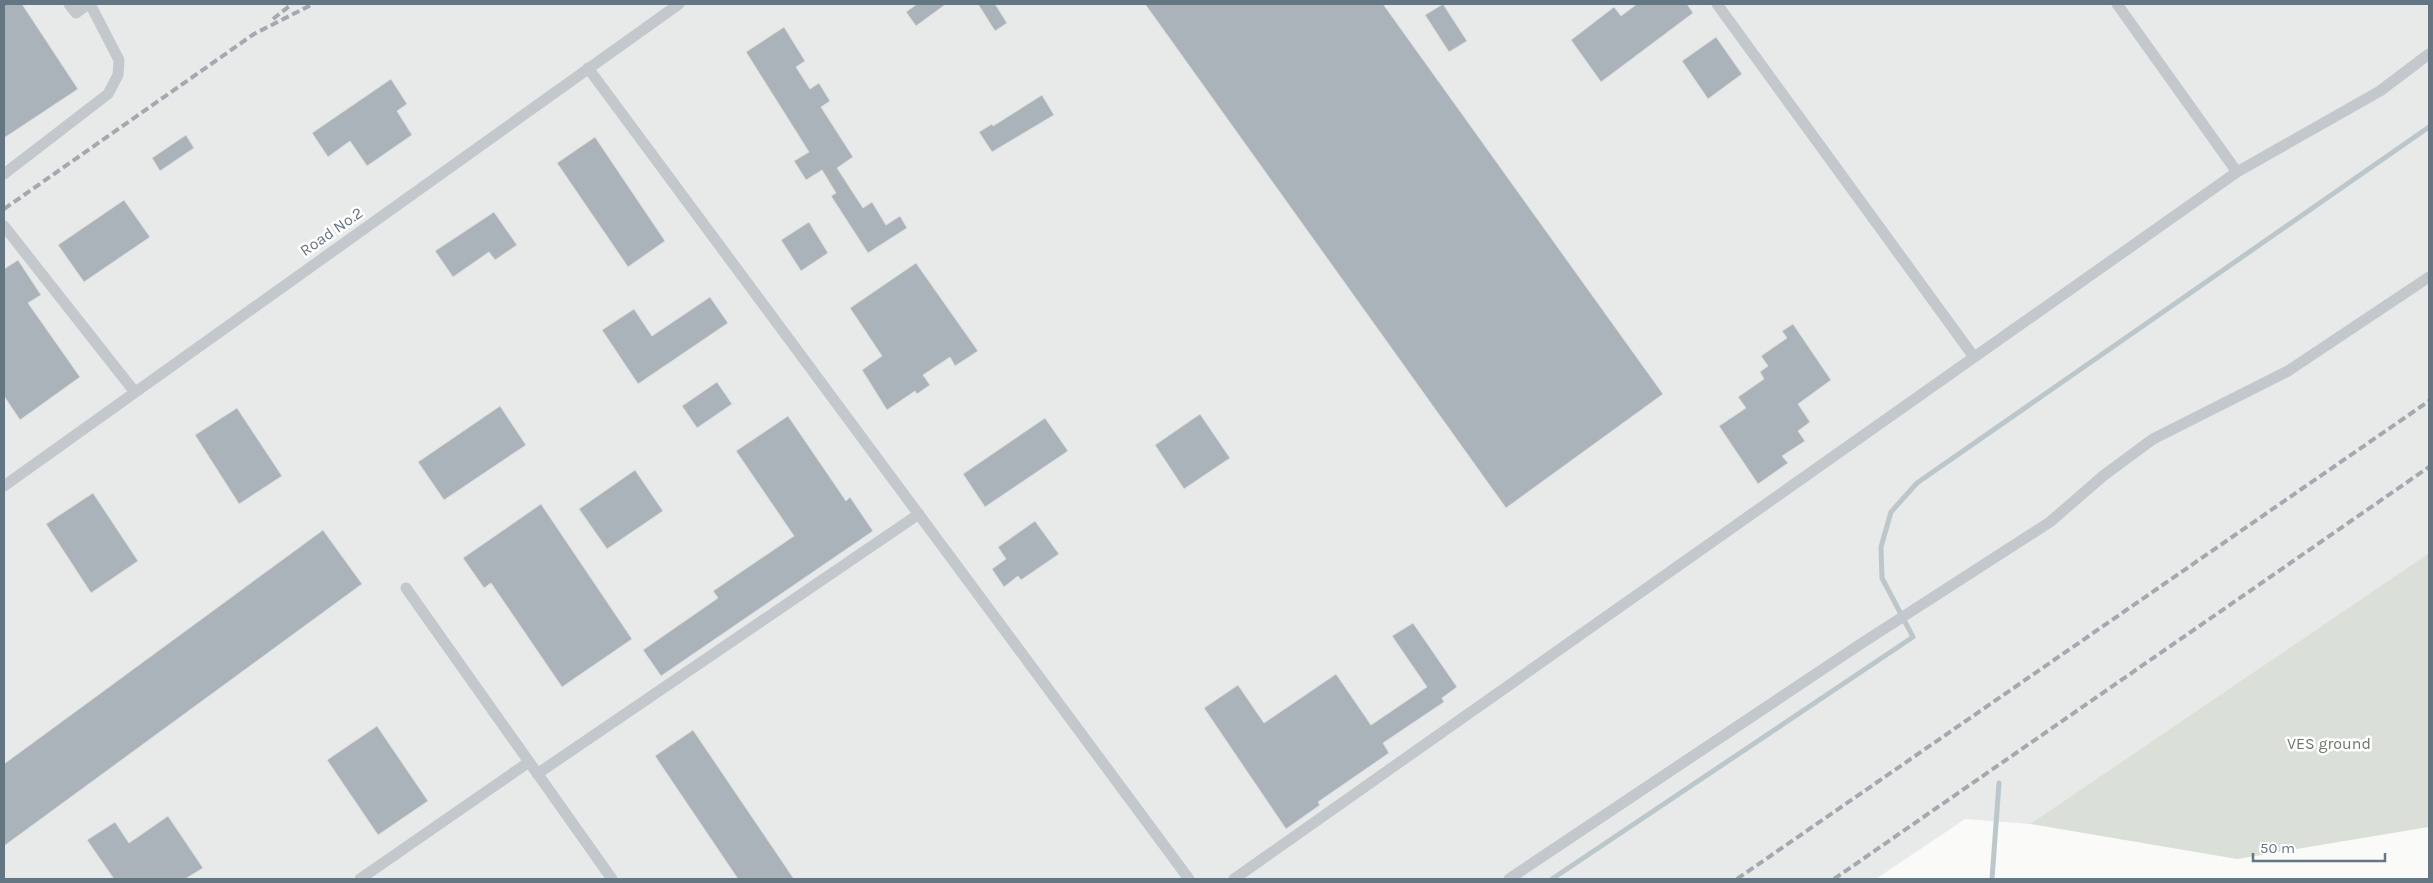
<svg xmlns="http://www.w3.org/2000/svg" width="2433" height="883" font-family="Karla,sans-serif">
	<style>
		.built { fill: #e8e9e9 }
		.green { fill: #dadfd7 }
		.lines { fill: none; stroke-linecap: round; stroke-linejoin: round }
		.stream { stroke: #bbc7cb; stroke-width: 5 }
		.building { fill: #aab3b9; stroke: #dcdcda }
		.lane { stroke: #c3c8cc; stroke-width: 11 }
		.rail { stroke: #a2aab0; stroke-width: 4; stroke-dasharray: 8 4; stroke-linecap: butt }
		.labels { text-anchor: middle; stroke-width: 5; stroke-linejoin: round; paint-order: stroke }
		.street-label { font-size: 16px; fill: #657683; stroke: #fff }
		.park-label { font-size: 16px; fill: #687a64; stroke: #fff }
	</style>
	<rect width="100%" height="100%" fill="#fafaf8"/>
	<path class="built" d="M4 4H2429V553L2030 824 1965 819 1876 879H4Z"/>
	<path class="green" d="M2429 553V827L2237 859 2030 824Z"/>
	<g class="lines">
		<path class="stream" d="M1552 879 1913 637 1882 578 1881 547 1891 512 1917 483 2429 127
			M1992 879 1999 783"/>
	</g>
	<path class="building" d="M4 4H22L78 89 4 138Z
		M917 4H946L916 26 906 12Z
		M978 4H995L1007 23 995 31Z
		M1145 4H1383L1663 394 1506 508Z
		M1443 4 1467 41 1449 52 1425 15Z
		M1637 4H1687L1693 13 1601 82 1571 40 1614 7 1621 16Z
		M784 27 805 61 796 67 810 89 819 83 830 101 821 107 853 157 837 168 863 208 872 202 886 225 900 216 907 228 868 253 831 196 836 193 822 170 806 180 794 161 809 152 746 52Z
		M1716 37 1742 74 1708 99 1682 61Z
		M391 79 407 104 397 111 412 135 367 166 350 141 328 157 312 133Z
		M1042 95 1054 115 992 152 979 132 992 124 993 126Z
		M186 135 194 148 160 171 152 158Z
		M595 137 665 241 628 267 557 163Z
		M124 200 150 237 84 282 58 245Z
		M494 212 517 245 495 260 489 252 453 277 435 251Z
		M809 222 828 253 801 271 781 240Z
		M18 260 41 295 28 303 80 377 20 420 4 396V269Z
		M916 263 978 351 955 366 950 357 923 375 930 385 917 394 915 391 887 410 862 370 882 356 850 308Z
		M710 297 728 323 638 384 602 330 634 309 652 336Z
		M1793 324 1831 380 1798 404 1810 422 1798 431 1805 441 1782 456 1788 463 1758 484 1719 426 1746 408 1738 397 1764 379 1760 372 1768 366 1761 356 1787 338 1782 331Z
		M717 382 732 404 697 428 682 406Z
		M500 406 526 445 444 500 418 462Z
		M237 408 282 476 239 504 195 435Z
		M1200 414 1230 458 1184 489 1155 445Z
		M788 416 846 501 850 497 873 531 661 676 643 650 718 598 713 591 794 536 736 451Z
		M1045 418 1068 451 985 507 963 474Z
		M635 470 663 511 607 549 579 509Z
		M93 493 138 561 91 593 46 524Z
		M541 504 632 639 562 687 491 583 484 588 463 558Z
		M1035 521 1059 554 1021 580 1018 576 1004 587 992 569 1006 559 998 547Z
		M323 530 362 584 4 846V764Z
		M1413 623 1457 687 1442 698 1444 702 1383 743 1389 753 1318 802 1320 805 1286 829 1204 708 1238 685 1264 723 1336 674 1371 725 1427 687 1392 636Z
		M377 726 428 801 378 835 327 760Z
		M693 730 794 879H738L655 756Z
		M168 816 203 868 185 879H114L87 840 115 822 129 843Z"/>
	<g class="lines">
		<path class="lane" d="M69 4 76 13 88 4
			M1717 4 1974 357
			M2117 4 2237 172
			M588 68 1189 879
			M4 174 108 94 118 75 119 60 90 4
			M4 226 134 391
			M4 486 679 4
			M406 588 612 879
			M537 774 919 514
			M360 879 529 762
			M1234 879 2237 172 2380 91 2429 54
			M1509 879 1859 645 2050 522 2103 476 2153 439 2288 371 2429 277"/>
		<path class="rail" d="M273 19 292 4
			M4 209 254 34 313 4
			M1737 879 2429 401
			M1834 879 2429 467"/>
	</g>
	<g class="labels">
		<g class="street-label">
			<text transform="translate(331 231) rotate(-35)" y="6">Road No.2</text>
		</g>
		<g class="park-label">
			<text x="2329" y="749">VES ground</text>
		</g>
	</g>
	<rect width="2433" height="883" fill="none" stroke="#657683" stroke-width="10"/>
	<path d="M2253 853v8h132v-8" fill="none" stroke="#657683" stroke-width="2.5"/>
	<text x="2260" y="853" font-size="15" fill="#657683" stroke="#ffffff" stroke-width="4" paint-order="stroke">50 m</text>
</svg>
